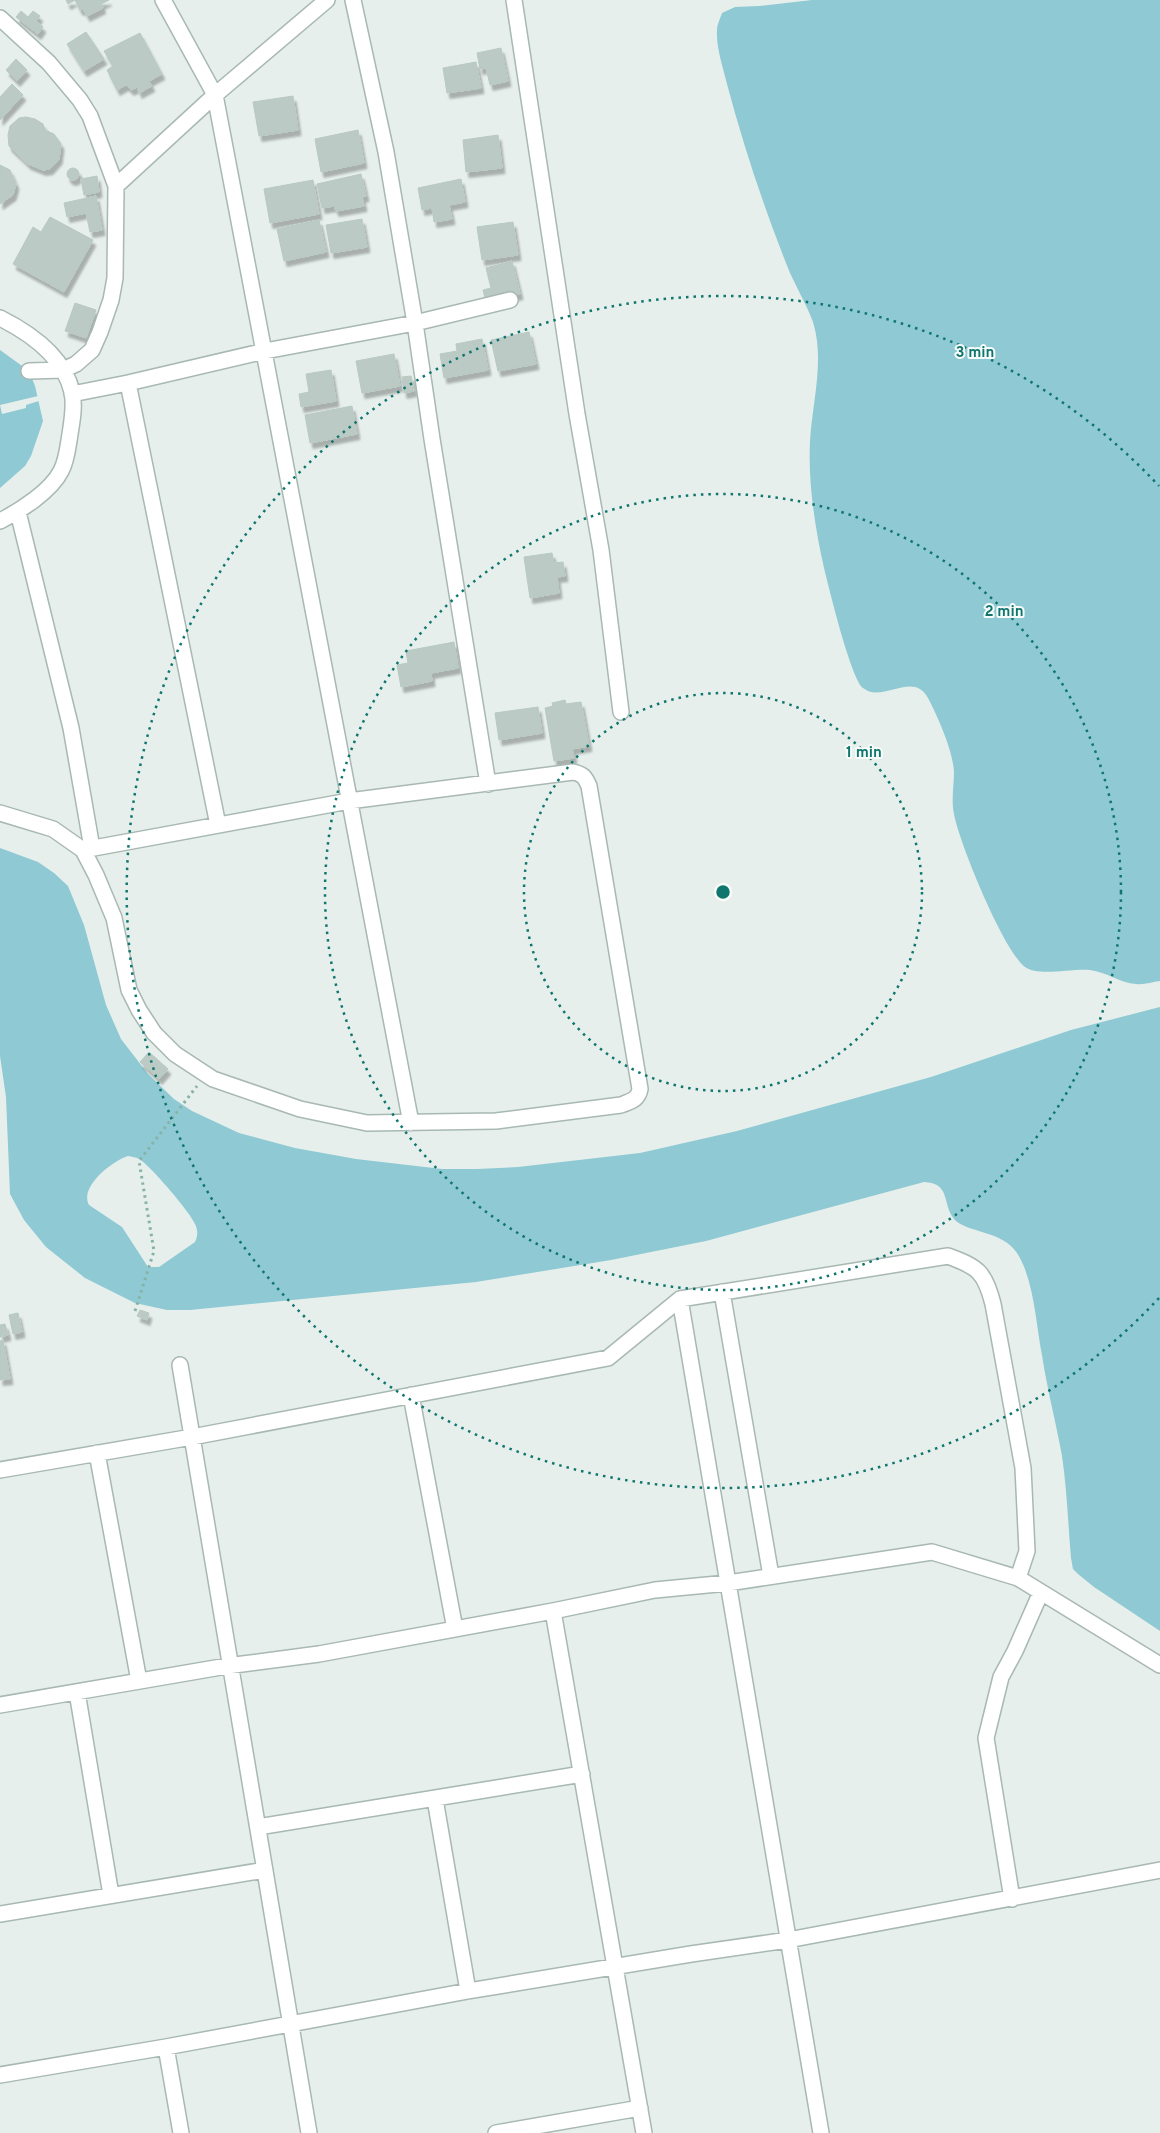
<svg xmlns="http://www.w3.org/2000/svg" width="1160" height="2133" font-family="Overpass,sans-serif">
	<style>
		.water { fill: #8ec9d4; fill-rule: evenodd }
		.pier { fill: #e6efeb }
		.building { fill: #bbcac4; stroke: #b8c9c2; filter: url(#shadow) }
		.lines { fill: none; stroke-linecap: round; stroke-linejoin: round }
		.minor-casing { stroke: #a8b8b2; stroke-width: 18 }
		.path { stroke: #86b3a5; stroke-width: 3; stroke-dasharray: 2.5 4; stroke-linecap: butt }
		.minor { stroke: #fff; stroke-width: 15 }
		.ring { fill: none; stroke: #0f766e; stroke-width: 2.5; stroke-dasharray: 2.5 5 }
		.centre { fill: #0f766e; stroke: #f7fbf9; stroke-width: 2.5 }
		.ring-label { font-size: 15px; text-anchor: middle; font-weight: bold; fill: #0f766e; stroke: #f7fbf9; stroke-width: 4; stroke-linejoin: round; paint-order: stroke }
	</style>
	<defs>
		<filter id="shadow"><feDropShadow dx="3" dy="5.5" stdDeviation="1" flood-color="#0004"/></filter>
	</defs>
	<rect width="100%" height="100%" fill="#e6efeb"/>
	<path class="water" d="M812 0H1160V981C1152 982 1144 985 1136 984 1120 983 1107 972 1090 970 1072 968 1039 977 1025 967 1003 950 959 842 954 814 951 800 954 786 954 772 953 751 938 717 928 698 913 670 882 704 863 688 851 679 829 588 824 568 815 528 808 483 810 442 812 403 825 361 813 322 808 308 797 288 790 273 765 211 744 148 727 84 723 67 716 48 717 30 717 25 720 19 722 13L735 7 759 6Z
		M0 350 29 371 35 386 43 421 31 456 25 466 0 488Z
		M0 848 38 862 54 873 68 886 84 925 106 1005 121 1039 148 1074 174 1099 192 1111 239 1133 295 1148 356 1159 442 1169H477L518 1167 640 1153 737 1131 931 1077 1071 1030 1160 1007V1631L1094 1587 1078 1574 1073 1569 1071 1558C1068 1524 1067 1489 1062 1456 1056 1422 1047 1389 1042 1355 1036 1325 1034 1279 1017 1253 1002 1230 966 1233 954 1219 942 1204 951 1183 924 1182L706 1241 611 1260 476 1282 190 1310H167L135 1303 85 1278 46 1247 24 1220 10 1194 6 1097 0 1056ZM128 1156C132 1157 136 1157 139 1159 149 1164 191 1213 195 1224 198 1230 198 1236 195 1242L159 1267H148L122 1227 89 1205C79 1187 112 1161 128 1156Z"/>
	<path class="pier" d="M38 396 39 401 26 405V408L2 414 0 405Z"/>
	<path class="building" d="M66 0H109L101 4 103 8 87 16 83 9 80 10 75 0 68 4Z
		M21 11 28 17 33 11 40 16 36 21 43 27 38 34 16 17Z
		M86 32 104 59 84 71 67 44Z
		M140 33 162 74 149 81 152 86 139 93 137 87 131 90 126 85 117 90 107 70 113 66 104 51Z
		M501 48 508 81 490 85 486 68 480 69 477 53Z
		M16 59 27 70 17 81 6 70Z
		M476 62 481 88 447 93 443 68Z
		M12 84 23 95 0 120V97Z
		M293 96 298 130 259 136 253 102Z
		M26 117 35 119 43 124 45 130 54 134 61 144 59 159 50 169 43 170 28 164 9 146 8 135 10 126 19 118Z
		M358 130 364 163 321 172 315 139Z
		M498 135 502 168 466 172 463 140Z
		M0 165 10 170 16 184 13 195 0 204Z
		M67 174a6 6 0 1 1 12 0a6 6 0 1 1-12 0Z
		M361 174 366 196 362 197 364 206 336 211 334 206 322 208 317 184Z
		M97 176 99 192 84 195 81 179Z
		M461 179 465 202 449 205 452 219 434 222 432 208 422 210 418 188Z
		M313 180 319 214 270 223 264 189Z
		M96 196 102 230 90 232 86 213 67 217 64 203Z
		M50 217 93 240 64 292 13 264 33 227 41 232Z
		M362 219 367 247 331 253 326 225Z
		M319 220 326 252 284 261 277 229Z
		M513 222 518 255 482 260 477 227Z
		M512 261 520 294 486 302 483 290 491 288 486 268Z
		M75 303 96 310 86 338 65 331Z
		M529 332 536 364 498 371 491 340Z
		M482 339 488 370 444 378 440 354 457 351 456 344Z
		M394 354 400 386 362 393 356 361Z
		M331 370 336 401 301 407 299 394 309 392 306 374Z
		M411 376 414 391 404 393 402 377Z
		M352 406 357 434 310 443 305 415Z
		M552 553 554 563 563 562 565 576 557 577 559 593 530 598 524 557Z
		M454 642 458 668 431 673 432 681 401 687 397 665 408 663 406 651Z
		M565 700 566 704 581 702 589 746 572 749 574 758 554 761 545 708 553 706 552 703Z
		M538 707 542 733 499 740 495 713Z
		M149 1052 168 1069 159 1079 140 1062Z
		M140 1310 149 1313 147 1320 137 1316Z
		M18 1313 22 1332 13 1334 9 1315Z
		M5 1324 8 1335 0 1337V1325Z
		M3 1340 10 1379 0 1380V1341Z"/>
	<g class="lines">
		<g class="minor-casing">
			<path id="minor" d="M163 0 215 95 411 1123
				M353 0 386 152 415 323 432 439 488 784
				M514 0 577 414 601 550 621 712
				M0 18 49 63 80 100 90 116 116 186 115 278 111 300 100 332 92 350 76 364 63 370 29 371
				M116 186 215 95 327 0
				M0 318C30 333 64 357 72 392 75 406 72 421 70 434 68 446 67 460 61 471 51 491 20 511 0 521
				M128 383 218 825
				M72 394 128 383 265 351 415 323 510 300
				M18 512 71 728 92 848
				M0 813 53 829 83 850 96 875 114 918 129 990 139 1010 154 1033 175 1054 213 1079 300 1109 367 1123 496 1121 621 1105C631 1101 638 1100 640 1089L589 786C585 777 583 774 573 772L349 801 83 850
				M722 1292 771 1576
				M680 1299 821 2133
				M180 1365 309 2133
				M411 1395 455 1629
				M97 1453 139 1681
				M0 1470 192 1437 608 1358 680 1299 948 1256C978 1267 985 1272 993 1304L1023 1468 1027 1551 1018 1578
				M553 1611 644 2133
				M77 1692 111 1895
				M0 1705 227 1666 319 1654 553 1611 655 1590 728 1583 932 1552 1018 1578 1160 1665
				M435 1799 468 1991
				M258 1827 582 1774
				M1012 1899 986 1738 1001 1677 1015 1651 1041 1592
				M0 1914 265 1870
				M166 2047 181 2133
				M0 2075 166 2047 468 1991 691 1954 788 1940 1160 1870
				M496 2133 640 2108"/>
		</g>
		<path class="path" d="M135 1311 154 1251 139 1161 197 1086"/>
		<use href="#minor" class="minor"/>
	</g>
	<g class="ring">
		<circle cx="723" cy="892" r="199"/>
		<circle cx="723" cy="892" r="398"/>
		<path d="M1159 1298A596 596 0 1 1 1159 486"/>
	</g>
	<circle cx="723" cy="892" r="8" class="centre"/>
	<g class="ring-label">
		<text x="975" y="357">3 min</text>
		<text x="1004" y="616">2 min</text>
		<text x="864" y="757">1 min</text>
	</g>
</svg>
